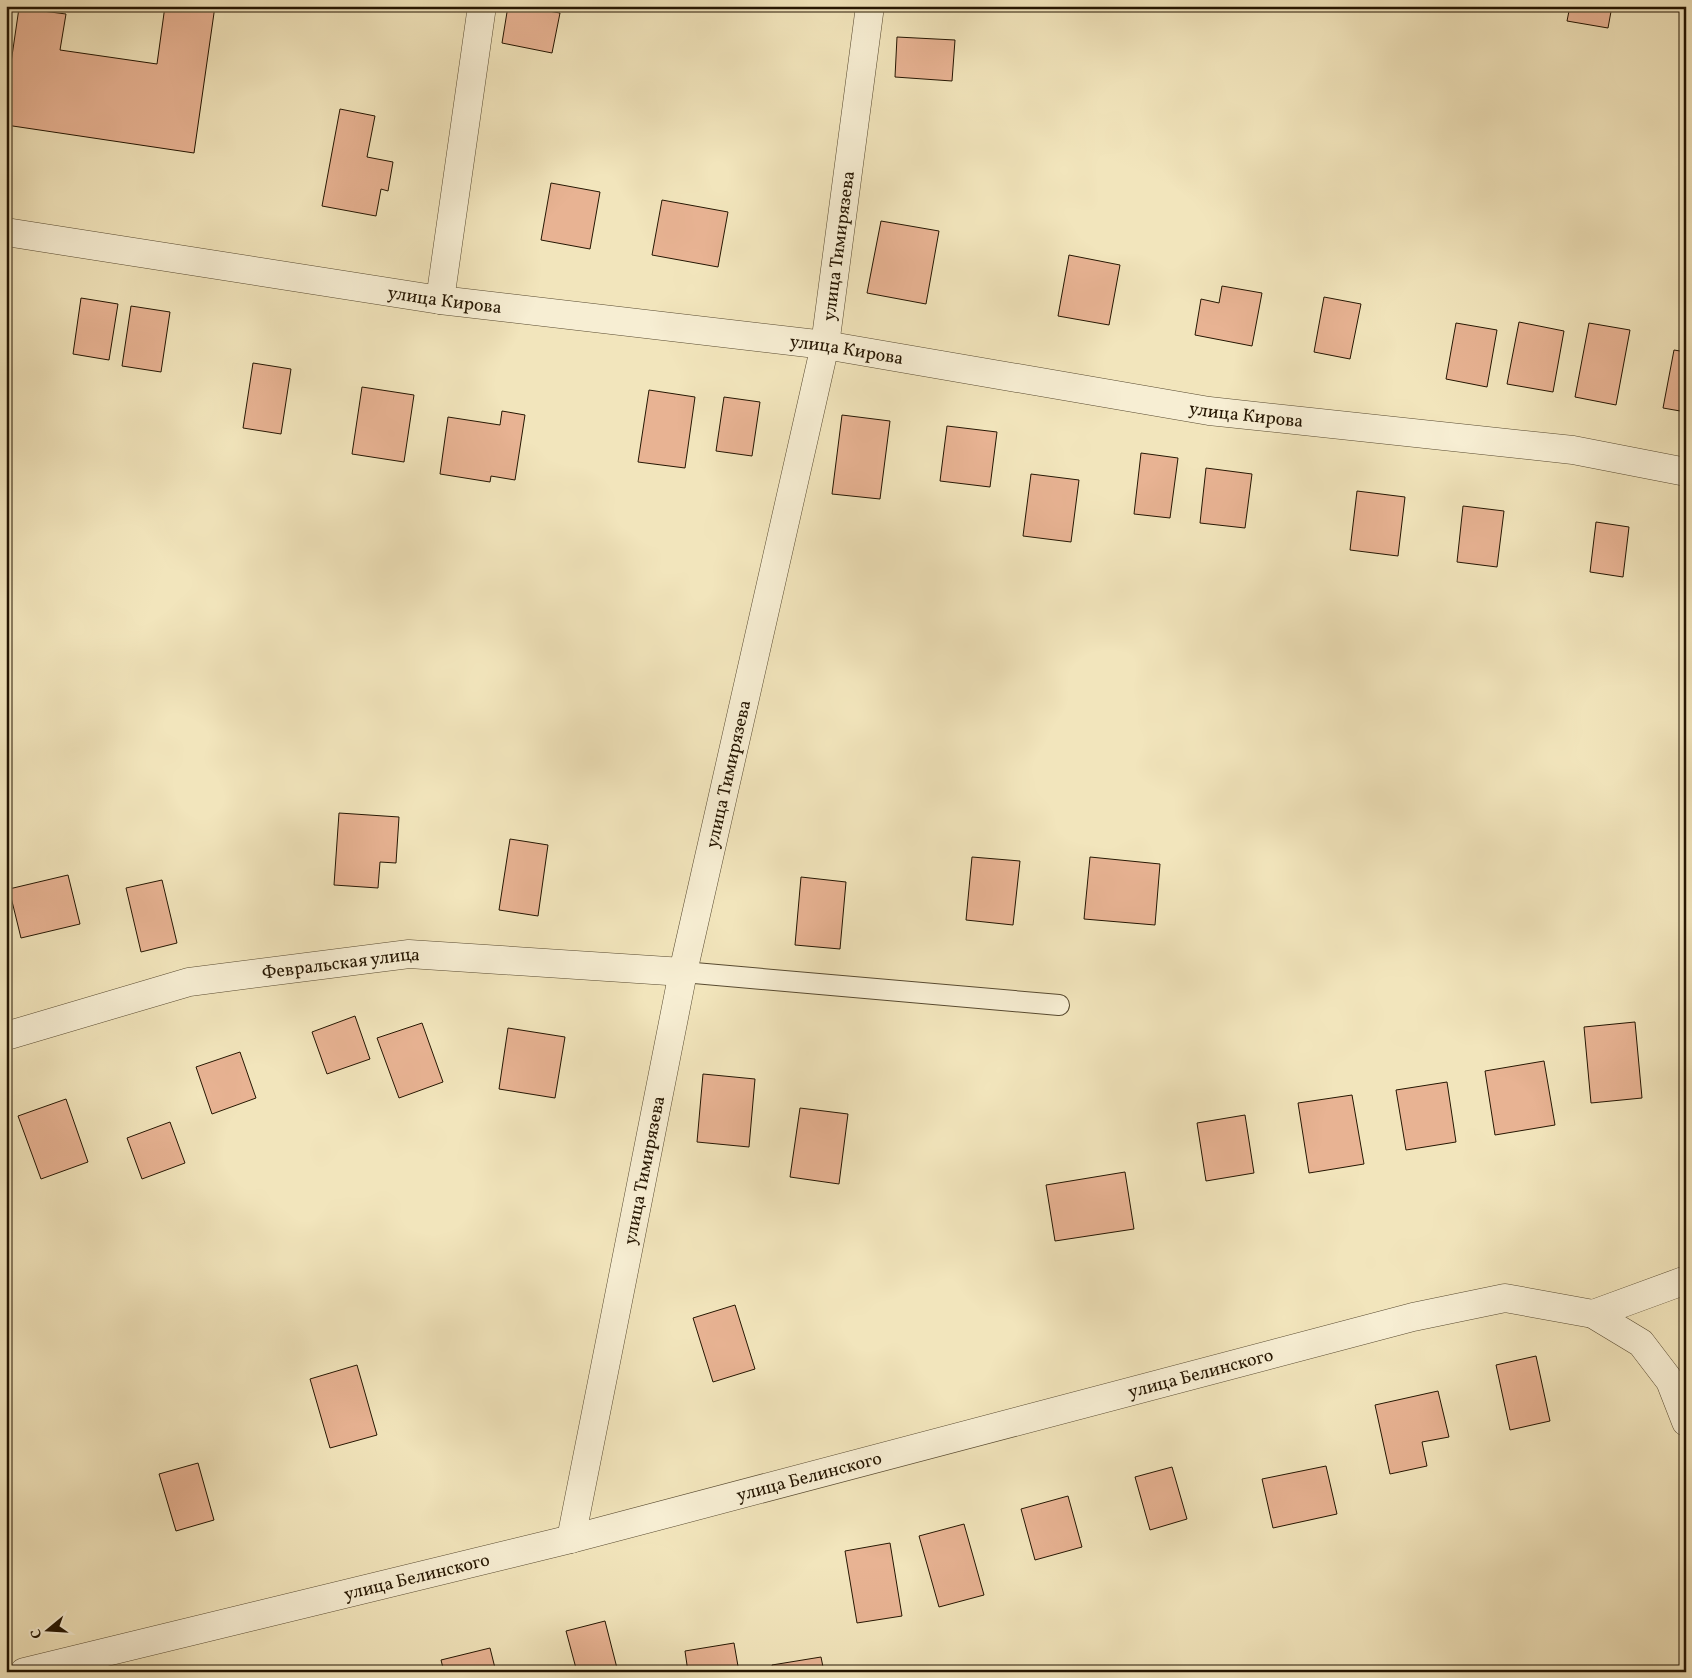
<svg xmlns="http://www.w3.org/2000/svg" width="1692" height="1678" font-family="Vollkorn,serif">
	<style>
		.building { fill: #e8b393; stroke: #251602 }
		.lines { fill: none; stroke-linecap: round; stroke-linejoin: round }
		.service-casing { stroke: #584a30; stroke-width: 22 }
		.minor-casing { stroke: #584a30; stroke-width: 29 }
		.tertiary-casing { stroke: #584a30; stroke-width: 29 }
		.service { stroke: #f7eed3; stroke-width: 20 }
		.minor { stroke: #f7eed3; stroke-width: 28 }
		.tertiary { stroke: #f7eed3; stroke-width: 28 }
		.labels { text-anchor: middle; stroke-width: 4; stroke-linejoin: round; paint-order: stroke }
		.street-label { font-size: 18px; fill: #251602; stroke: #f7eed3 }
	</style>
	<rect width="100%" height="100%" fill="#f2e5bc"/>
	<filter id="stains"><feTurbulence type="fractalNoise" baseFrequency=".004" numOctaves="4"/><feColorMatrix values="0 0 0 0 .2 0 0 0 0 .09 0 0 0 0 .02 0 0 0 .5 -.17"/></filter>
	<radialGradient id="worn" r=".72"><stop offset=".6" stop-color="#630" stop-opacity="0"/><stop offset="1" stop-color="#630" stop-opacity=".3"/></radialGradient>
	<path class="building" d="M165 6H215L194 153 6 125V97L19 8 66 14 60 50 157 64Z
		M508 6H520L560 13 552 53 502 43Z
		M1570 6H1612L1608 28 1567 21Z
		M897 37 955 40 952 81 895 77Z
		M340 109 375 116 367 157 393 162 388 191 381 189 376 216 322 206Z
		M551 183 600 192 590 249 541 240Z
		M662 200 728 212 718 267 652 255Z
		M881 221 939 231 926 304 867 293Z
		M1069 255 1120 265 1109 325 1058 316Z
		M1222 286 1262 293 1252 346 1195 335 1201 299 1219 303Z
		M1324 297 1361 304 1350 359 1314 352Z
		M81 298 118 304 109 360 73 354Z
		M131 306 170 312 161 372 122 366Z
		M1519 322 1564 331 1553 392 1507 384Z
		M1456 323 1497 330 1487 387 1446 379Z
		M1589 323 1630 330 1616 405 1575 397Z
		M1674 350 1686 352V412L1663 408Z
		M253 363 291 369 281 434 243 428Z
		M362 387 414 395 404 462 352 454Z
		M649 390 695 397 685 468 638 462Z
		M724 397 760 402 752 456 716 451Z
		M502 411 525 415 515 480 491 476 490 482 440 474 448 417 500 425Z
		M842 415 890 421 880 499 832 494Z
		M947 426 997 432 990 487 940 481Z
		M1141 453 1178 458 1170 518 1134 514Z
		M1206 468 1252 474 1245 528 1200 523Z
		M1031 474 1079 480 1071 542 1023 536Z
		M1357 491 1405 497 1398 556 1350 550Z
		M1463 506 1504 511 1497 567 1457 562Z
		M1596 522 1629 527 1623 577 1590 572Z
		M339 813 399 817 396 863 380 862 378 888 334 885Z
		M510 839 548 845 538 916 499 910Z
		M972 857 1020 861 1013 925 966 920Z
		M1090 857 1160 864 1155 925 1084 919Z
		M68 875 80 924 21 938 9 889Z
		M801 877 846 882 840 949 795 945Z
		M162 880 177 943 141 952 126 888Z
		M355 1016 370 1059 327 1074 312 1032Z
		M1635 1022 1642 1098 1591 1103 1584 1027Z
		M422 1023 443 1082 399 1098 377 1038Z
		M508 1028 565 1037 555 1098 499 1089Z
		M240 1052 256 1098 212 1114 196 1067Z
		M1544 1061 1555 1125 1495 1135 1485 1071Z
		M703 1074 755 1079 749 1147 697 1142Z
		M1447 1082 1456 1142 1406 1150 1396 1090Z
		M1352 1095 1364 1164 1309 1173 1298 1103Z
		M66 1099 88 1162 41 1179 18 1116Z
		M800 1108 848 1114 839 1184 790 1177Z
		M1245 1115 1254 1173 1206 1181 1197 1123Z
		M170 1122 185 1163 142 1179 127 1138Z
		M1125 1172 1134 1229 1055 1241 1046 1185Z
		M735 1305 755 1369 713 1382 693 1318Z
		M1536 1356 1550 1421 1510 1430 1496 1365Z
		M357 1365 377 1435 330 1448 310 1379Z
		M1438 1391 1449 1437 1422 1442 1427 1466 1390 1474 1375 1405Z
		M198 1463 214 1520 176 1531 159 1474Z
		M1326 1466 1337 1514 1273 1528 1262 1479Z
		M1172 1467 1187 1519 1150 1530 1135 1477Z
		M1068 1496 1082 1547 1035 1560 1021 1509Z
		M964 1524 984 1595 939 1607 919 1536Z
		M890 1543 902 1616 857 1623 845 1551Z
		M605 1621 618 1672H577L566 1631Z
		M734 1643 739 1672H688L685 1651Z
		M490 1648 496 1672H444L441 1660Z
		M821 1657 824 1672H773L772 1665Z
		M1577 1667 1578 1672H1550Z"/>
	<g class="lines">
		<g class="service-casing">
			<path id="service" d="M683 972 1059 1005"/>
		</g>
		<g class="minor-casing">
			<g id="minor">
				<path id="s1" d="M6 232 440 300 825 345 1209 411 1573 450 1686 472"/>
				<path d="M440 300 482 6"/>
				<path id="s2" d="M6 1036 189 982 409 954 683 972"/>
				<path d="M1593 1314 1686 1280"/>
				<path id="s3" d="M571 1539 683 972 825 345 870 6"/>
			</g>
		</g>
		<g class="tertiary-casing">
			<g id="tertiary">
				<path id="s4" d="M24 1672 571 1539 1413 1317 1505 1298 1593 1314 1641 1343 1670 1381 1686 1422"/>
			</g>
		</g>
		<use href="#service" class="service"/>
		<use href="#minor" class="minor"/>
		<use href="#tertiary" class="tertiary"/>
	</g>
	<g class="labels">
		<g class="street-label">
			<text dy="6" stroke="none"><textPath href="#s3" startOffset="1321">улица Тимирязева</textPath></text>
			<text dy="6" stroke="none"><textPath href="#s1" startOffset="444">улица Кирова</textPath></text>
			<text dy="6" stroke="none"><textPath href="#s1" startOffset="849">улица Кирова</textPath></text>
			<text dy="6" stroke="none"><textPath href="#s1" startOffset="1254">улица Кирова</textPath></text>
			<text dy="6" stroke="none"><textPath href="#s3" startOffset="781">улица Тимирязева</textPath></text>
			<text dy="6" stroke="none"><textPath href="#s2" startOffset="344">Февральская улица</textPath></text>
			<text dy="6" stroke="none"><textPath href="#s3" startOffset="376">улица Тимирязева</textPath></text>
			<text dy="6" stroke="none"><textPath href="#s4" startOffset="1214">улица Белинского</textPath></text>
			<text dy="6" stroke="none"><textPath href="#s4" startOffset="809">улица Белинского</textPath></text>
			<text dy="6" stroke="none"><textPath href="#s4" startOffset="404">улица Белинского</textPath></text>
		</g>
	</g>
	<rect width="1692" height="1678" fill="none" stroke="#f2e5bc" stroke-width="25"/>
	<rect x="8" y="8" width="1677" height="1663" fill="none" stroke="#251602" stroke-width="2.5"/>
	<rect x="12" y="12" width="1667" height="1653" fill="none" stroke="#251602"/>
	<g transform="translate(48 1630) rotate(252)" stroke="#f7eed3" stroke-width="4" paint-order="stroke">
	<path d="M0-4L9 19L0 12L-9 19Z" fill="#251602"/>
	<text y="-8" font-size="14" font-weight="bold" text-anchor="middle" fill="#251602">С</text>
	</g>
	<rect width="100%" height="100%" filter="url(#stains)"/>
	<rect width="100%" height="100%" fill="url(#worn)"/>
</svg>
